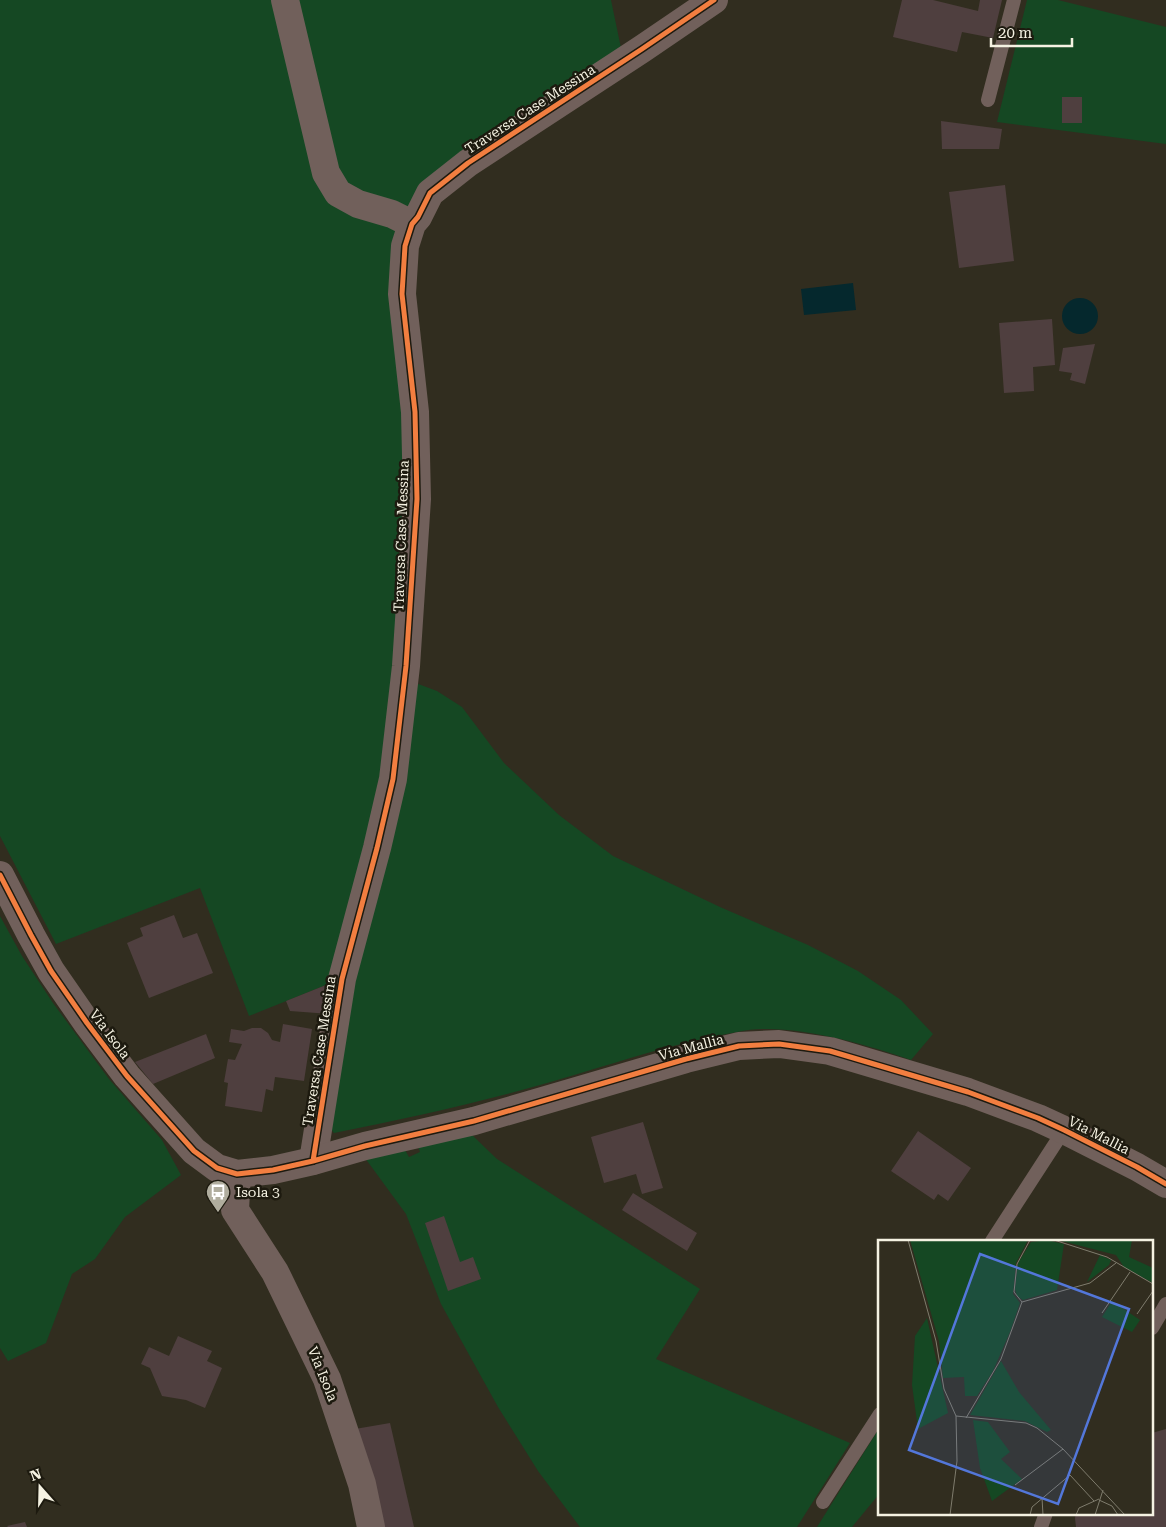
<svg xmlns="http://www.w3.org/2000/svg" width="1166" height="1527" font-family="'Roboto Serif',serif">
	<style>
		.green { fill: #154823 }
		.water { fill: #05282d }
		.building { fill: #4f3f3f }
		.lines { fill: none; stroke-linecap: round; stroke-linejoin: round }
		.service { stroke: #71605b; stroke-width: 14 }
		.minor { stroke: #71605b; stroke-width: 28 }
		.tertiary { stroke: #71605b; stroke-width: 28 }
		.cycleway-casing { stroke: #1d1a0f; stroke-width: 8 }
		.cycleway { stroke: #f27e40; stroke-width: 5 }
		.labels { text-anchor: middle; stroke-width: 5; stroke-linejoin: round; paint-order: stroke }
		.street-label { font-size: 14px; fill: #f5f2e2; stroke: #1d1a0f }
		.poi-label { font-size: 14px; fill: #f5f2e2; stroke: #1d1a0f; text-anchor: start }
		.inset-road { fill: none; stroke: #7f7c6d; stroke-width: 1 }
		.view { fill: #5377da; fill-opacity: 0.15; stroke: #5377da; stroke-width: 2.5 }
		.inset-edge { fill: none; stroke: #f5f2e2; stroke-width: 2.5 }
	</style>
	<rect width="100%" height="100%" fill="#312d1f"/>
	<path class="green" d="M0 0H275L310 148 392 226 397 234 404 457 403 538 385 770 336 981 249 1016 200 888 56 944 0 836Z
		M295 0H611L621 48 414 208 361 194 350 189 335 167Z
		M1027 0H1058L1166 27V144L997 122Z
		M413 682 437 691 462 707 504 763 559 815 613 856 720 907 808 945 858 971 901 1000 933 1034 911 1060C869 1045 808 1028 763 1029 746 1029 728 1034 711 1037 658 1048 606 1066 554 1081 482 1102 408 1118 334 1133L329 1127 351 979Z
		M0 916 22 956 53 1003 109 1079 162 1140 181 1175 125 1217 95 1259 72 1274 46 1343 8 1361 0 1348Z
		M472 1135 497 1159 700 1289 656 1359 850 1443 797 1527H580L538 1471 498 1407 441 1304 406 1214 365 1158 404 1148 409 1157 420 1152 417 1144Z
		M880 1427V1493L852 1527H817Z"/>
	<path class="water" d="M853 283 856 310 804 315 801 289Z
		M1062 316a18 18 0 1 1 36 0a18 18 0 1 1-36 0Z"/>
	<path class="building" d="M902 0H933L978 11 980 0H1002L993 38 962 32 957 52 893 37Z
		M1062 97H1082V123H1062Z
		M941 121 1002 129 999 149H942Z
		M1005 185 1014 261 959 268 949 192Z
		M1052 319 1055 365 1033 367 1034 391 1004 393 999 323Z
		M1095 344 1085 384 1070 380 1072 373 1059 371 1063 348Z
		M174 915 183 938 197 933 213 973 149 998 127 943 143 936 140 928Z
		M336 981 330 1014 290 1011 286 1001Z
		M283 1024 312 1029 304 1081 275 1077 273 1091 266 1089 262 1112 225 1106 228 1083 224 1082 228 1059 235 1060 242 1044 229 1042 231 1029 244 1031 252 1028H261L268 1033 272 1040 280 1042Z
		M206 1034 215 1058 153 1084 135 1062Z
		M643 1122 663 1188 642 1194 636 1174 604 1183 591 1137Z
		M918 1131 971 1168 948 1201 938 1194 934 1200 891 1171Z
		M633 1193 697 1233 687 1251 622 1210Z
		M444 1216 460 1262 473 1257 481 1279 448 1291 425 1223Z
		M178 1336 212 1351 207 1361 222 1368 205 1408 186 1400 162 1396 150 1368 141 1364 149 1347 169 1356Z
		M390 1423 414 1527H383L355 1429Z
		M1166 1429V1527H1076L1075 1518 1076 1513H1152V1433Z
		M25 1522 27 1527H8L7 1526Z"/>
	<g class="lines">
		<path class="service" d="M988 100 1014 0
			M992 1241 1064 1130
			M1152 1328 1166 1304
			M823 1502 880 1414
			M1041 1527 1046 1513"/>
		<path class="minor" d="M285 0 326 173 338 193 358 204 392 214 412 224
			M313 1161 342 979 377 848 393 779 406 666 417 499 415 412 402 294 405 246 412 224 418 217 430 193 468 163 642 49 714 0
			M237 1174 235 1210 275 1272 327 1379 362 1484 371 1527"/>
		<path class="tertiary" d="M0 875 31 935 51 971 87 1023 127 1076 194 1151 217 1168 237 1174 273 1170 313 1161 365 1146 474 1121 686 1059 739 1046 779 1044 830 1051 968 1092 1038 1118 1064 1130 1137 1167 1166 1184"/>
		<g class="cycleway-casing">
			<path id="cycleway" d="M0 875 31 935 51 971 87 1023 127 1076 194 1151 217 1168 237 1174 273 1170 313 1161 365 1146 474 1121 686 1059 739 1046 779 1044 830 1051 968 1092 1038 1118 1064 1130 1137 1167 1166 1184
				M313 1161 342 979 377 848 393 779 406 666 417 499 415 412 402 294 405 246 412 224 418 217 430 193 468 163 642 49 714 0"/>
		</g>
		<use href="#cycleway" class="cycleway"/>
	</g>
	<defs>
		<g id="bus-pin" transform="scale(1.25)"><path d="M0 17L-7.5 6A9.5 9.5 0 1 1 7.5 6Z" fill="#b0ad9e" stroke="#1d1a0f"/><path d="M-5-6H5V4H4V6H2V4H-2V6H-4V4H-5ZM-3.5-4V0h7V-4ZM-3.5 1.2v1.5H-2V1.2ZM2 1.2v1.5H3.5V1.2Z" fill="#fff"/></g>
	</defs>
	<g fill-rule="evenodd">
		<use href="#bus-pin" x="218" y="1192"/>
	</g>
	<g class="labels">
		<g class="street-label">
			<text transform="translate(530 109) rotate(-33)" y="5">Traversa Case Messina</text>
			<text transform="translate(401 536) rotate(-88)" y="5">Traversa Case Messina</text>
			<text transform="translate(110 1034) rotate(53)" y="5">Via Isola</text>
			<text transform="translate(691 1047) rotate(-15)" y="5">Via Mallia</text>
			<text transform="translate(319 1051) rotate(-81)" y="5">Traversa Case Messina</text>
			<text transform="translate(1099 1135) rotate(27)" y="5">Via Mallia</text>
			<text transform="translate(323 1374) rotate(68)" y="5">Via Isola</text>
		</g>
		<g class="poi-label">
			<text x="236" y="1197">Isola 3</text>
		</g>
	</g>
	<g transform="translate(878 1240)">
		<rect width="275" height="275" fill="#312d1f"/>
		<path d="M32 0H150L138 23 135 54 142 63 132 92 115 131 99 156H87L86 137 65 138 61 101ZM169 0 186 4 179 50 145 60 139 56 137 49 140 23 153 2ZM180 0H254L251 17 275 28V43L246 27 238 15ZM222 15 233 20 231 25 209 42ZM234 61 262 80 254 92 224 77ZM49 78 70 173 40 189 34 145 37 96ZM123 121 141 152 173 190 169 192 147 181 92 175ZM95 180 110 182 132 212 123 219 144 239 114 261 102 228Z" fill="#154823"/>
		<path class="inset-road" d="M30 0 58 101 66 149 78 176M176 0 229 17 275 44M144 62 136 52 139 24 152 0M224 73 252 32M259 74 275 51M78 176 148 183 159 188 185 209 247 275M88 178 123 119 144 62 212 43 238 23M137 245 185 209M164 258 165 275M221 260 234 266 240 275M72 275 79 221 78 176M152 275 154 267 192 235 216 261M198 275 201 268 221 259M217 275 225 250"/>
		<path class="view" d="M102 14 251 69 180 264 31 210Z"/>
		<rect width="275" height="275" class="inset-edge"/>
	</g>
	<g transform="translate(40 1487) rotate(340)" stroke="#1d1a0f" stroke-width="4" paint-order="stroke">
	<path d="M0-4L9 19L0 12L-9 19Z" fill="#f5f2e2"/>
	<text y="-8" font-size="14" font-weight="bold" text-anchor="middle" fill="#f5f2e2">N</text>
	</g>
	<path d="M991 38v8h81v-8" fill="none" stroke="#f5f2e2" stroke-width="2.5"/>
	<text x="998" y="38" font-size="15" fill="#f5f2e2" stroke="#1d1a0f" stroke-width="4" paint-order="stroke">20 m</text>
</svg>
